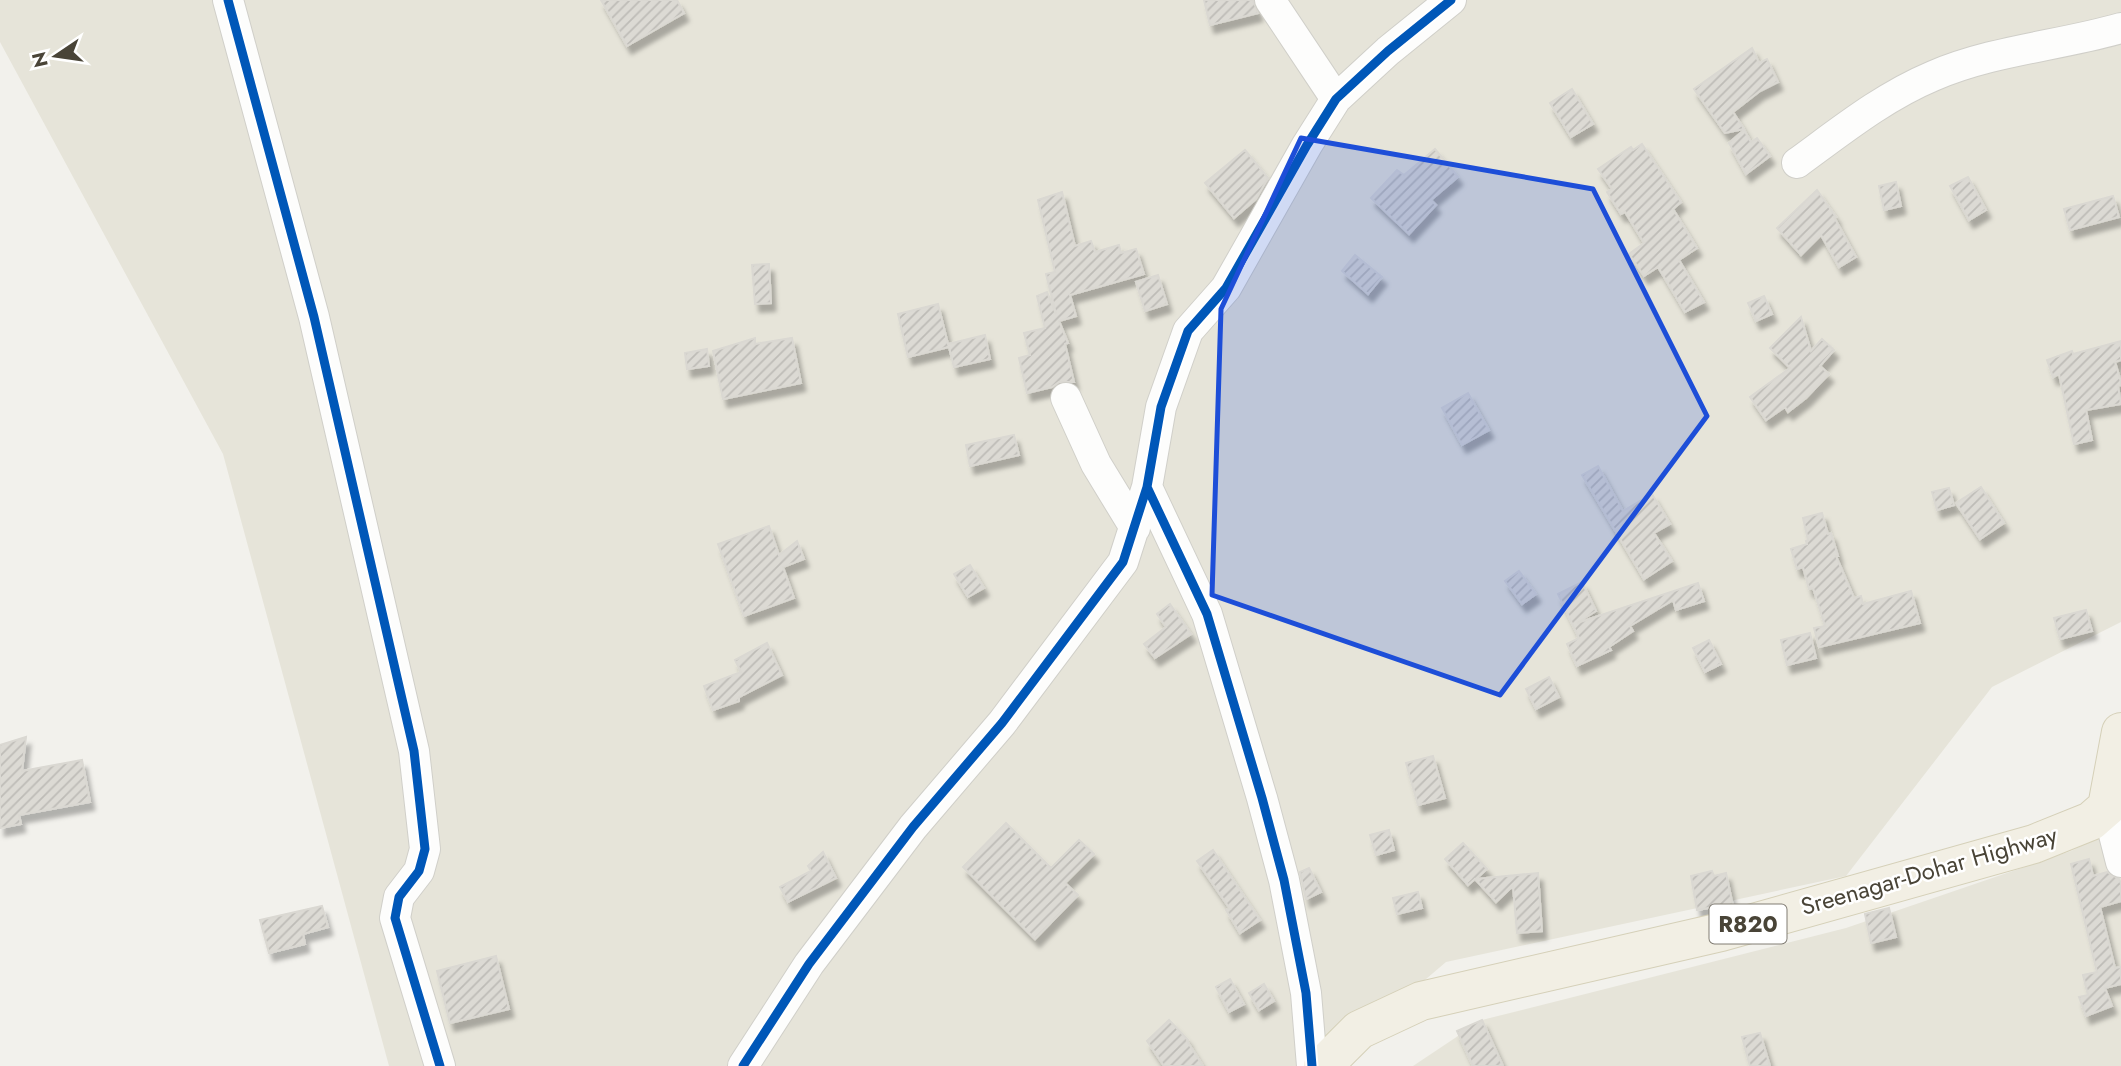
<svg xmlns="http://www.w3.org/2000/svg" width="2121" height="1066" font-family="Jost,sans-serif">
	<style>
		.residential { fill: #e6e4d9 }
		.building { fill: url(#building-hatch); stroke: #dad8d2; stroke-width: 2; filter: url(#shadow) }
		.lines { fill: none; stroke-linecap: round; stroke-linejoin: round }
		.minor-casing { stroke: #d0cfc9; stroke-width: 32 }
		.major-casing { stroke: #d5d0b8; stroke-width: 40 }
		.minor { stroke: #fdfdfc; stroke-width: 30 }
		.major { stroke: #f2efe4; stroke-width: 38 }
		.cycleway-casing { stroke: #fff; stroke-width: 13 }
		.cycleway { stroke: #0057b8; stroke-width: 9 }
		.marked { fill: #1d4ed8; fill-opacity: 0.2; stroke: #1d4ed8; stroke-width: 5; stroke-linejoin: round }
		.labels { text-anchor: middle; stroke-width: 5; stroke-linejoin: round; paint-order: stroke }
		.shield { fill: #fff; stroke: #807c73; stroke-width: 2 }
		.shield-label { font-size: 23px; font-weight: bold; fill: #494437 }
		.street-label { font-size: 24px; fill: #494437; stroke: #fff }
	</style>
	<defs>
		<pattern id="building-hatch" width="6" height="6" patternUnits="userSpaceOnUse" patternTransform="scale(1.75)"><rect width="6" height="6" fill="#dcdad4"/><path d="M-1 1l2-2M0 6l6-6M5 7l2-2" fill="none" stroke="#bebcb7"/></pattern>
		<filter id="shadow"><feDropShadow dx="4.5" dy="8" stdDeviation="2" flood-color="#0004"/></filter>
	</defs>
	<rect width="100%" height="100%" fill="#f2f1ec"/>
	<path class="residential" d="M0 0H2121V622L1992 687 1846 876 1446 962 1324 1066H389L223 454 0 42Z
		M2121 826V1066H1413L1482 1020 1846 928 2071 851Z"/>
	<path class="building" d="M601 0H677L684 13 627 46Z
		M1204 0H1253L1258 13 1210 25Z
		M1752 48 1759 63 1767 59 1778 82 1760 91 1733 112 1744 129 1725 133 1694 89Z
		M1572 89 1593 124 1571 137 1550 103Z
		M1744 130 1751 142 1757 138 1770 156 1746 174 1729 143Z
		M1642 144 1681 202 1673 209 1697 248 1679 260 1704 302 1685 312 1658 267 1644 276 1629 254 1644 243 1625 212 1621 214 1607 192 1612 189 1598 169 1631 147 1633 150Z
		M1435 149 1458 177 1431 200 1436 205 1409 234 1371 198 1397 170 1404 175Z
		M1245 150 1268 178 1256 199 1234 218 1205 183Z
		M1968 177 1986 210 1969 220 1950 186Z
		M1896 182 1901 206 1884 210 1879 186Z
		M1817 190 1836 217H1834L1856 257 1839 267 1821 235 1801 255 1777 228Z
		M1062 192 1075 246 1091 241 1095 252 1119 245 1121 253 1136 249 1144 274 1070 295 1076 316 1059 321 1068 343 1065 344 1074 382H1059L1052 387 1027 393 1019 358 1030 355 1024 333 1045 328 1037 296 1047 292 1056 314 1046 274 1055 272 1038 200Z
		M2113 196 2119 217 2070 230 2064 209Z
		M1355 255 1382 277 1368 294 1342 271Z
		M769 264 771 303 755 304 752 265Z
		M1158 275 1167 304 1145 311 1136 282Z
		M1764 296 1772 314 1756 321 1748 303Z
		M938 304 948 344 985 335 990 359 954 367 949 347 908 357 898 314Z
		M1801 317 1811 351 1822 339 1834 350 1820 366 1829 374 1806 398 1788 412 1785 407 1766 420 1750 397 1790 368 1770 348Z
		M755 338V344L792 338 801 383 723 399 713 351Z
		M2121 341V360L2115 362 2121 382V385L2118 386 2121 404 2086 410 2092 440 2074 444 2059 374 2053 377 2047 360 2072 351 2073 354Z
		M707 349 709 366 687 369 685 353Z
		M1468 393 1489 430 1462 445 1442 408Z
		M1014 435 1019 455 970 466 966 445Z
		M1598 466 1623 511 1652 494 1670 524 1654 533 1672 561 1644 579 1582 475Z
		M1981 487 2004 523 1980 539 1956 503Z
		M1949 488 1954 505 1937 510 1932 492Z
		M1822 513 1828 534 1831 533 1838 556H1836L1854 598 1861 596 1863 604 1911 591 1920 623 1819 647 1814 628 1825 626 1813 588 1809 589 1803 567 1797 569 1791 549 1807 544 1806 541 1808 540 1803 518Z
		M769 526 779 555 797 541 804 559 783 567 794 598 744 616 718 544Z
		M970 565 984 588 968 597 954 574Z
		M1519 571 1536 594 1522 604 1505 581Z
		M1582 582 1596 611 1577 623 1698 583 1704 601 1676 610 1673 600 1630 626 1633 631 1609 647 1611 650 1577 666 1567 644 1579 638 1558 594Z
		M1170 604 1191 634 1155 658 1144 644 1166 627 1157 614Z
		M2086 610 2092 631 2060 639 2054 618Z
		M1810 633 1816 658 1787 665 1781 640Z
		M1709 640 1721 664 1705 672 1693 648Z
		M767 643 782 675 739 697V701L713 710 704 686 741 672 735 660Z
		M1549 677 1559 697 1536 709 1526 689Z
		M26 737 22 771 82 760 90 802 19 815 21 824 0 828V745Z
		M1433 756 1445 798 1418 805 1406 763Z
		M1006 823 1051 868 1079 840 1094 854 1065 883 1078 895 1035 939 963 867Z
		M1389 830 1394 850 1376 855 1370 835Z
		M1463 843 1487 869 1476 879 1538 873 1542 931 1517 933 1513 886 1496 902 1475 879 1468 885 1445 859Z
		M1213 850 1260 920 1240 933 1226 910 1230 909 1197 861Z
		M823 852 836 878 788 902 780 887 811 871 808 866Z
		M2089 859 2093 876 2107 872 2119 879 2121 884V901L2100 907 2115 968 2121 967V984L2105 988 2112 1006 2086 1016 2079 997 2088 995 2083 975 2097 972 2071 864Z
		M1309 868 1321 892 1306 899 1300 872Z
		M1712 871 1714 876 1726 873 1733 906 1715 911 1714 907 1697 910 1691 876Z
		M1418 892 1422 908 1397 914 1393 898Z
		M322 906 328 927 303 934 305 944 269 953 260 920Z
		M1889 908 1896 937 1871 943 1865 914Z
		M496 956 509 1009 450 1023 437 971Z
		M1230 979 1244 1004 1229 1012 1216 987Z
		M1264 984 1274 1001 1259 1010 1249 993Z
		M1169 1020 1188 1040 1187 1041 1203 1066H1164L1147 1041Z
		M1482 1020 1503 1066H1473L1457 1031Z
		M1760 1033 1770 1066H1750L1742 1037Z"/>
	<g class="lines">
		<g class="minor-casing">
			<path id="minor" d="M228 0 314 317 414 751 425 849 419 871 399 897 395 918 440 1066
				M1270 0 1336 99
				M1797 163C1841 131 1883 97 1933 76 1993 50 2059 46 2121 28
				M1066 398 1096 464 1135 528
				M1147 487 1207 614 1262 798 1284 880 1306 993 1312 1066
				M2107 807 2121 862
				M743 1066 809 964 913 827 1002 723 1123 562 1147 487 1161 407 1188 331 1226 288 1307 145 1336 99 1388 51 1451 0"/>
		</g>
		<g class="major-casing">
			<path id="major" d="M1323 1066 1359 1030 1421 1001 1721 932 2034 844 2091 821 2107 807 2121 732"/>
		</g>
		<use href="#minor" class="minor"/>
		<use href="#major" class="major"/>
		<g class="cycleway-casing">
			<path id="cycleway" d="M228 0 314 317 414 751 425 849 419 871 399 897 395 918 440 1066
				M1147 487 1207 614 1262 798 1284 880 1306 993 1312 1066
				M743 1066 809 964 913 827 1002 723 1123 562 1147 487 1161 407 1188 331 1226 288 1307 145 1336 99 1388 51 1451 0"/>
		</g>
		<use href="#cycleway" class="cycleway"/>
	</g>
	<path class="marked" d="M1301 138 1593 189 1707 416 1500 695 1212 595 1221 309Z"/>
	<g class="labels">
		<rect class="shield" x="1709.5" y="904.5" width="77" height="39" rx="5"/>
		<g class="shield-label">
			<text x="1748" y="932">R820</text>
		</g>
		<g class="street-label">
			<text transform="translate(1929 871) rotate(-16)" y="8">Sreenagar-Dohar Highway</text>
		</g>
	</g>
	<g transform="translate(56 56) rotate(257)" stroke="#ffffff" stroke-width="5" paint-order="stroke">
	<path d="M0-5L12 26L0 18L-12 26Z" fill="#494437"/>
	<text y="-10" font-size="19" font-weight="bold" text-anchor="middle" fill="#494437">N</text>
	</g>
</svg>
